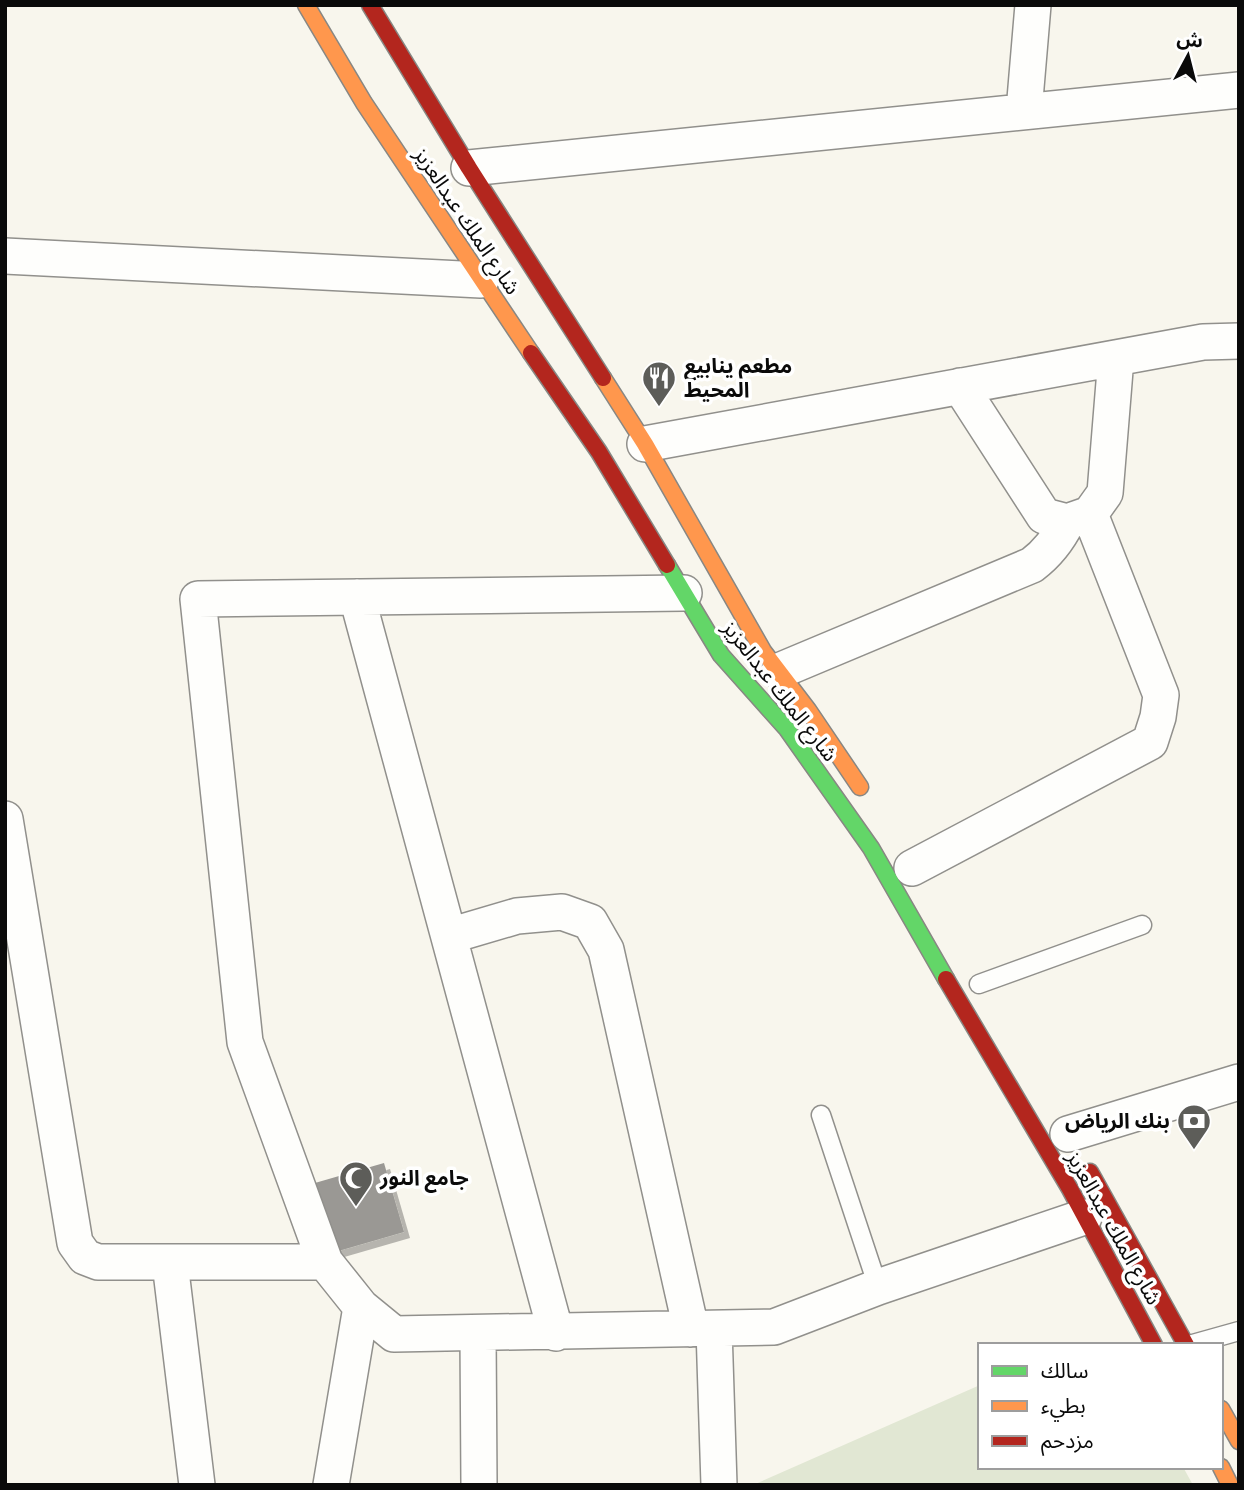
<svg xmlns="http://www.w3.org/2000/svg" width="1244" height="1490" font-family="Merriweather,'Noto Sans Arabic',serif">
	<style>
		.cemetery { fill: #e1e7d3 }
		.building { fill: #9a9894; filter: url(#shadow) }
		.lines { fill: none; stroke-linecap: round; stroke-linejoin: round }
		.lane-casing { stroke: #91908c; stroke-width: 21 }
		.street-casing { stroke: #91908c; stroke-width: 38 }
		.fast-casing { stroke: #888783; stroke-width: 19 }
		.slow-casing { stroke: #888783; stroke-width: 19 }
		.jam-casing { stroke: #888783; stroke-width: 19 }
		.lane { stroke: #fefefc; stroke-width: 18 }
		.street { stroke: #fefefc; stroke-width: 35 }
		.fast { stroke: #63d668; stroke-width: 16 }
		.slow { stroke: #ff974d; stroke-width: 16 }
		.jam { stroke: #b3261e; stroke-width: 16 }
		.labels { text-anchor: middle; stroke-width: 7; stroke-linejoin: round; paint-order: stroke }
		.street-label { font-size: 21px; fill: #0a0a0a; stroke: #fff }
		.poi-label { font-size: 21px; font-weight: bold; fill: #0a0a0a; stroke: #fff; text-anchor: start }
	</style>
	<defs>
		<filter id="shadow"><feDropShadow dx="6" dy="6" stdDeviation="0" flood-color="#0004"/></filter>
	</defs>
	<rect width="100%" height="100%" fill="#f8f6ed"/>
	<path class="cemetery" d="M980 1385V1467H1183L1193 1485H753Z"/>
	<path class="building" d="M384 1163 404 1232 328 1254 308 1185Z"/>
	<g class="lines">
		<g class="lane-casing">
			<path id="lane" d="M979 984 1142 925
				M821 1115 878 1287
				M1189 1345 1239 1331"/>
		</g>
		<g class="street-casing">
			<path id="street" d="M1024 111 1033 5
				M469 168 1239 90
				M5 256 481 280
				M960 386 1044 516 1067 522 1090 514 1105 493 1116 358
				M645 444 1203 342 1239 341
				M684 593 198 599 245 1042 325 1262 361 1307 394 1334 774 1327 878 1287 1084 1217
				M357 597 556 1333
				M779 671 1032 565C1048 553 1058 540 1067 522
				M5 819 75 1243 85 1257 98 1262H325
				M912 868 1150 742 1158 717 1161 695 1090 514
				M449 936 517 916 562 912 590 922 606 950 691 1329
				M1068 1134 1239 1082
				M170 1263 197 1485
				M714 1329 719 1485
				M478 1334 479 1485
				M331 1485 361 1307"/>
		</g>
		<g class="fast-casing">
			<path id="fast" d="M667 565 721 655 787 729 871 848 946 979"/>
		</g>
		<g class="slow-casing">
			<path id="slow" d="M306 5 364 103 531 353
				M603 378 645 444 763 651 808 710 860 787
				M1221 1409 1239 1441
				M1221 1467 1230 1485"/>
		</g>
		<g class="jam-casing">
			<path id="jam" d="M370 5 469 168 603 378
				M531 353 599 452 667 565
				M946 979 1070 1189 1154 1345
				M1090 1172 1186 1345"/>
		</g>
		<use href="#lane" class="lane"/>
		<use href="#street" class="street"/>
		<use href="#fast" class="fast"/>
		<use href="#slow" class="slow"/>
		<use href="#jam" class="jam"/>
	</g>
	<defs>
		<g id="restaurant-pin" transform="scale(1.75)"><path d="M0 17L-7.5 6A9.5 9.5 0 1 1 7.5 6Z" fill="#5d5d59" stroke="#fff"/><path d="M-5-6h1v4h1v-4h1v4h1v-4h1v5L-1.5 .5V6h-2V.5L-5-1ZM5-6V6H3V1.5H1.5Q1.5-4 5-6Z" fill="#fff"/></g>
		<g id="bank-pin" transform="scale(1.75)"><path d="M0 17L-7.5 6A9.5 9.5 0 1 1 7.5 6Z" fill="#5d5d59" stroke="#fff"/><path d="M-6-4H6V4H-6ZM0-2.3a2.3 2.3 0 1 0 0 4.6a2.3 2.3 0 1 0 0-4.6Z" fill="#fff"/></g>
		<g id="mosque-pin" transform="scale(1.75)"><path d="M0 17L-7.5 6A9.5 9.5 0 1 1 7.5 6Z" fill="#5d5d59" stroke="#fff"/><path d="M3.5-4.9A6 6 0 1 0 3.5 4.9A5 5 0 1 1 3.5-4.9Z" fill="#fff"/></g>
	</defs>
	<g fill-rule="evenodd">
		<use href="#restaurant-pin" x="659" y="378"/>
		<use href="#bank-pin" x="1194" y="1121"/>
		<use href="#mosque-pin" x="356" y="1178"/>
	</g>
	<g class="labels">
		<g class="street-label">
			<text transform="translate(467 221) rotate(56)" y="7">شارع الملك عبدالعزيز</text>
			<text transform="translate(780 691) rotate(52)" y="7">شارع الملك عبدالعزيز</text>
			<text transform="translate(1114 1228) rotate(61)" y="7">شارع الملك عبدالعزيز</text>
		</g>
		<g class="poi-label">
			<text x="684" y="373">مطعم ينابيع<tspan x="684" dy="24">المحيط</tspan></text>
			<text x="1170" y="1128" text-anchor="end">بنك الرياض</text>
			<text x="380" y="1185">جامع النور</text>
		</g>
	</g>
	<rect width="1244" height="1490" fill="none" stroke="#0a0a0a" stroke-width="14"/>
	<rect x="978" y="1343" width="245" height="126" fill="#ffffff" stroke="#9d9d9d" stroke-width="2"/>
	<rect x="992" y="1366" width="35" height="10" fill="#63d668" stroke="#9d9d9d" stroke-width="2"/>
	<text x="1041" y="1378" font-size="21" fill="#0a0a0a">سالك</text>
	<rect x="992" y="1401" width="35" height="10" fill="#ff974d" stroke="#9d9d9d" stroke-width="2"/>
	<text x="1041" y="1413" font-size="21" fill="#0a0a0a">بطيء</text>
	<rect x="992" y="1436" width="35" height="10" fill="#b3261e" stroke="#9d9d9d" stroke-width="2"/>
	<text x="1041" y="1448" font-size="21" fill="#0a0a0a">مزدحم</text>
	<g transform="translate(1188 56) rotate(7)" stroke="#ffffff" stroke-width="5" paint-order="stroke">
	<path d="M0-5L12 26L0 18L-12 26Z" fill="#0a0a0a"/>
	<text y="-10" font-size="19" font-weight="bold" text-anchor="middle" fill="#0a0a0a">ش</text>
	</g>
</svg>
